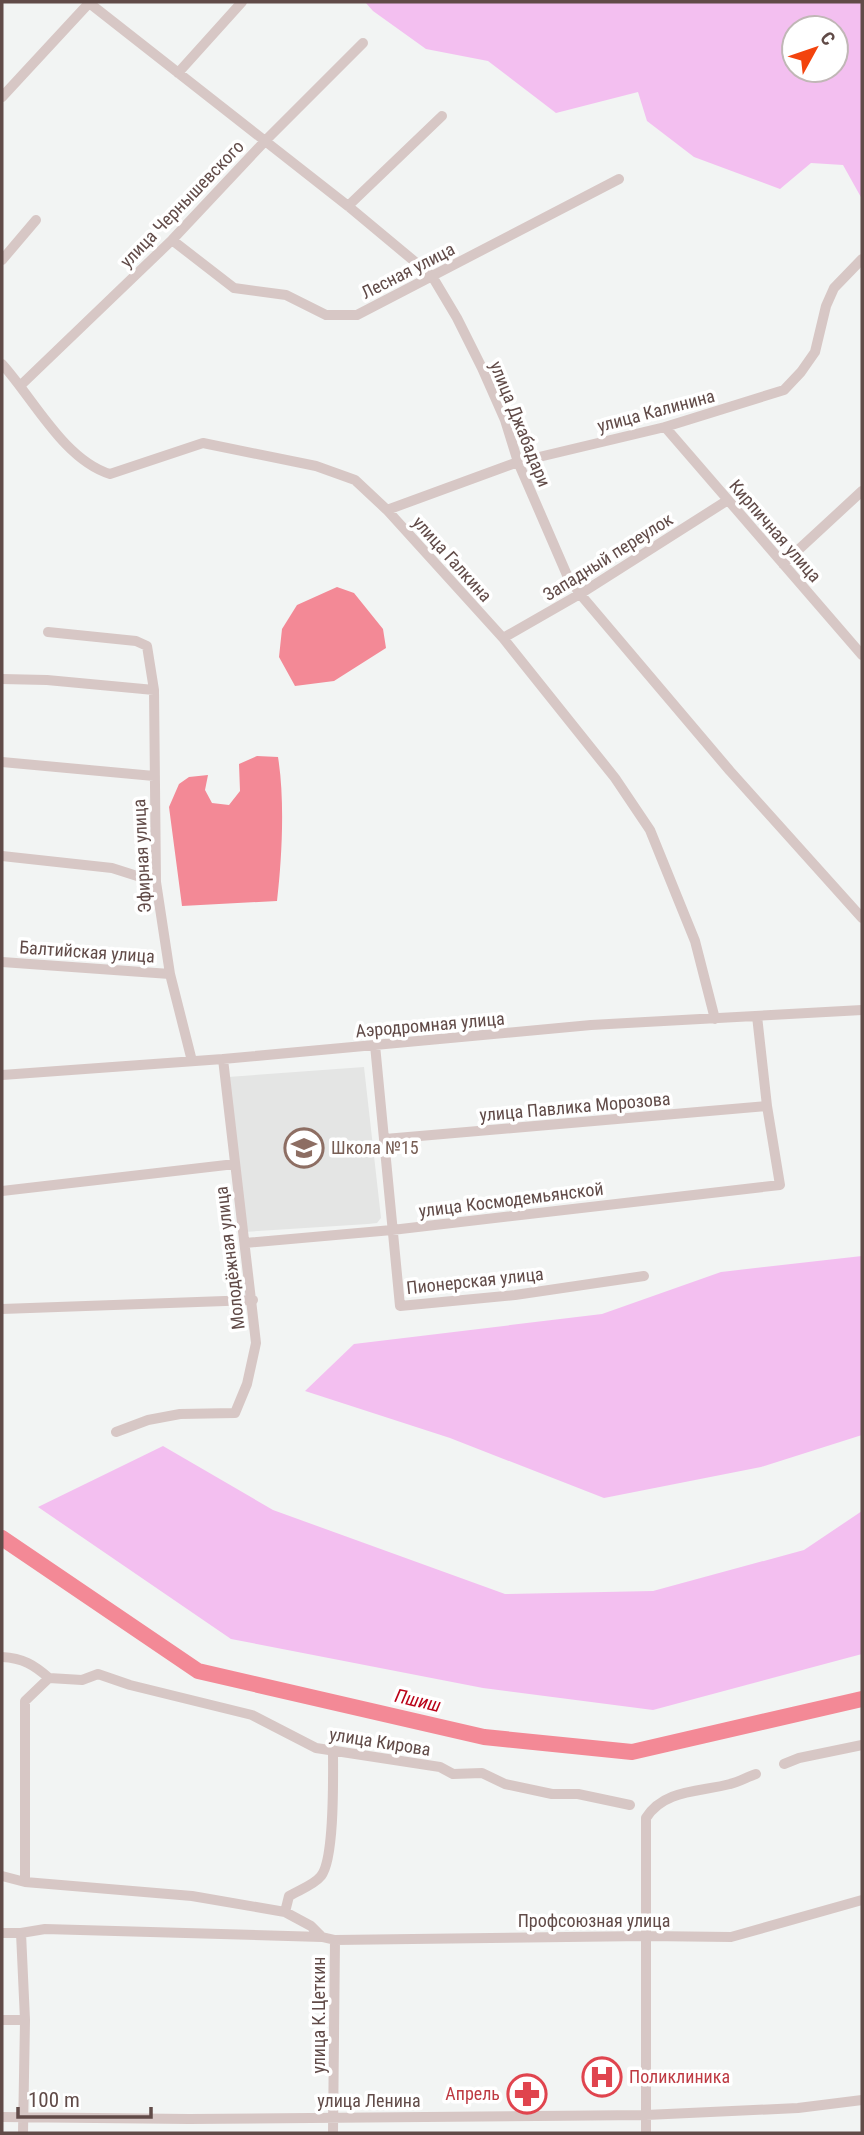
<svg xmlns="http://www.w3.org/2000/svg" width="864" height="2135" font-family="'Roboto Condensed',sans-serif">
	<style>
		.education { fill: #e4e5e4 }
		.green { fill: #f3bff0; fill-rule: evenodd }
		.water { fill: #f38996 }
		.lines { fill: none; stroke-linecap: round; stroke-linejoin: round }
		.river { stroke: #f38996; stroke-width: 16 }
		.street { stroke: #d7c7c5; stroke-width: 10 }
		.labels { text-anchor: middle; stroke-width: 7; stroke-linejoin: round; paint-order: stroke }
		.street-label { font-size: 18px; fill: #614b48; stroke: #fff }
		.education-label { font-size: 18px; fill: #785e54; stroke: #fff; text-anchor: start }
		.health-label { font-size: 18px; fill: #be3a42; stroke: #fff; text-anchor: start }
		.water-label { font-size: 19px; font-style: italic; fill: #ba0218; stroke: #fff }
	</style>
	<rect width="100%" height="100%" fill="#f2f4f3"/>
	<path class="education" d="M364 1067 381 1218 377 1223 368 1224 244 1232 228 1077Z"/>
	<path class="green" d="M365 2H862V199L843 165 811 163 780 189 694 157 647 121 638 92 556 113 488 61 426 49 373 11ZM794 28H836V70H794Z
		M862 1256V1435L761 1467 604 1498 450 1438 305 1391 354 1344 602 1314 721 1272Z
		M163 1446 273 1510 505 1594 653 1591 804 1550 862 1511V1654L653 1710 483 1688 231 1639 38 1507Z"/>
	<path class="water" d="M337 587 354 593 383 629 386 648 334 681 295 686 279 657 282 629 297 605Z
		M257 756 278 757C285 800 282 858 277 901L182 906 169 807 179 784 189 777 208 775 205 790 212 803 229 805 240 791 239 764Z"/>
	<g class="lines">
		<path class="river" d="M2 1538 198 1671 484 1737 632 1752 862 1699"/>
		<path class="street" d="M88 2 348 206 432 276 457 318 482 368 505 420 518 462 567 575 580 594 730 771 862 918
			M178 73 242 2
			M2 97 89 3
			M348 206 442 116
			M172 240 234 288 286 295 326 315H357L619 179
			M2 260 36 220
			M2 364C33 398 64 460 110 474L203 443 316 466 355 480 387 510 503 638 615 778 650 830 695 941 715 1019
			M21 385 172 240 265 141 363 43
			M665 427 862 655
			M387 510 518 462 665 427 784 390 801 372 815 352 826 306 834 288 862 259
			M783 564 862 491
			M48 632 136 641 147 646 154 690 156 882 170 974 192 1061
			M503 638 580 594 728 500
			M2 679 47 680 154 690
			M2 762 154 776
			M2 856 112 868 156 882
			M2 962 170 974
			M375 1045 400 1306 515 1295 644 1276
			M2 1075 223 1059 591 1025 862 1010
			M385 1139 767 1106
			M2 1191 235 1164
			M245 1243 392 1230 780 1185 767 1106 757 1016
			M2 1309 253 1300
			M116 1432 148 1420 180 1414 235 1413 247 1384 256 1343 223 1059
			M2 1657C23 1658 34 1665 49 1678L25 1701V1882
			M49 1678 82 1680 98 1674 130 1685 252 1715 316 1748 440 1767 453 1774 482 1773 505 1784 552 1794H578L630 1805
			M784 1764 799 1758 862 1745
			M2 1876 25 1882 192 1896 285 1912 311 1926 322 1937
			M285 1912 289 1896C299 1890 314 1885 321 1876 335 1859 333 1774 333 1750
			M2 1933H21L45 1929 322 1937 335 1940 646 1936 731 1937 862 1900
			M21 1933 25 2020 23 2133
			M2 2020H25
			M2 2117 189 2119 646 2115 798 2108 862 2100
			M333 2133 335 1940
			M646 2133V1818C664 1789 701 1792 730 1784 739 1782 747 1777 756 1774"/>
	</g>
	<defs>
		<g id="school-ring" transform="scale(2.0125)"><circle r="9.5" fill="#fff" stroke="#8d6e63" stroke-width="1.5"/><path d="M0-5L7-2L0 1L-7-2ZM-4 1L0 2.5L4 1V4Q0 6-4 4Z" fill="#8d6e63"/></g>
		<g id="hospital-ring" transform="scale(2.0125)"><circle r="9.5" fill="#fff" stroke="#e0444e" stroke-width="1.5"/><path d="M-5-5h3v3.5h4V-5h3V5h-3V1.5h-4V5h-3Z" fill="#e0444e"/></g>
		<g id="pharmacy-ring" transform="scale(2.0125)"><circle r="9.5" fill="#fff" stroke="#e0444e" stroke-width="1.5"/><path d="M-2-6h4v4h4v4h-4v4h-4v-4h-4v-4h4Z" fill="#e0444e"/></g>
	</defs>
	<g fill-rule="evenodd">
		<use href="#school-ring" x="304" y="1148"/>
		<use href="#hospital-ring" x="602" y="2077"/>
		<use href="#pharmacy-ring" x="527" y="2094"/>
	</g>
	<g class="labels">
		<g class="street-label">
			<text transform="translate(182 204) rotate(-46)" y="6">улица Чернышевского</text>
			<text transform="translate(408 271) rotate(-27)" y="6">Лесная улица</text>
			<text transform="translate(656 411) rotate(-15)" y="6">улица Калинина</text>
			<text transform="translate(520 424) rotate(68)" y="6">улица Джабадари</text>
			<text transform="translate(775 531) rotate(49)" y="6">Кирпичная улица</text>
			<text transform="translate(608 557) rotate(-32)" y="6">Западный переулок</text>
			<text transform="translate(452 559) rotate(48)" y="6">улица Галкина</text>
			<text transform="translate(142 856) rotate(-93)" y="6">Эфирная улица</text>
			<text transform="translate(87 952) rotate(4)" y="6">Балтийская улица</text>
			<text transform="translate(430 1025) rotate(-5)" y="6">Аэродромная улица</text>
			<text transform="translate(575 1107) rotate(-5)" y="6">улица Павлика Морозова</text>
			<text transform="translate(511 1200) rotate(-7)" y="6">улица Космодемьянской</text>
			<text transform="translate(230 1258) rotate(-97)" y="6">Молодёжная улица</text>
			<text transform="translate(475 1281) rotate(-6)" y="6">Пионерская улица</text>
			<text transform="translate(380 1742) rotate(9)" y="6">улица Кирова</text>
			<text x="594" y="1927">Профсоюзная улица</text>
			<text transform="translate(319 2015) rotate(-90)" y="6">улица К.Цеткин</text>
			<text x="369" y="2107">улица Ленина</text>
		</g>
		<g class="education-label">
			<text x="331" y="1154">Школа №15</text>
		</g>
		<g class="health-label">
			<text x="629" y="2083">Поликлиника</text>
			<text x="500" y="2100" text-anchor="end">Апрель</text>
		</g>
		<g class="water-label">
			<text transform="translate(418 1700) rotate(13)" y="7">Пшиш</text>
		</g>
	</g>
	<rect width="864" height="2135" fill="none" stroke="#614b48" stroke-width="7"/>
	<g transform="translate(815 49) rotate(50)"><circle r="33" fill="#ffffff" stroke="#c0b7b6" stroke-width="2"/>
	<path d="M0-5L12 26L0 18L-12 26Z" fill="#f3430d"/>
	<text y="-10" font-size="19" font-weight="bold" text-anchor="middle" fill="#614b48">С</text>
	</g>
	<path d="M18 2107v10h133v-10" fill="none" stroke="#614b48" stroke-width="3.5"/>
	<text x="28" y="2107" font-size="21" fill="#614b48" stroke="#ffffff" stroke-width="5" paint-order="stroke">100 m</text>
</svg>
